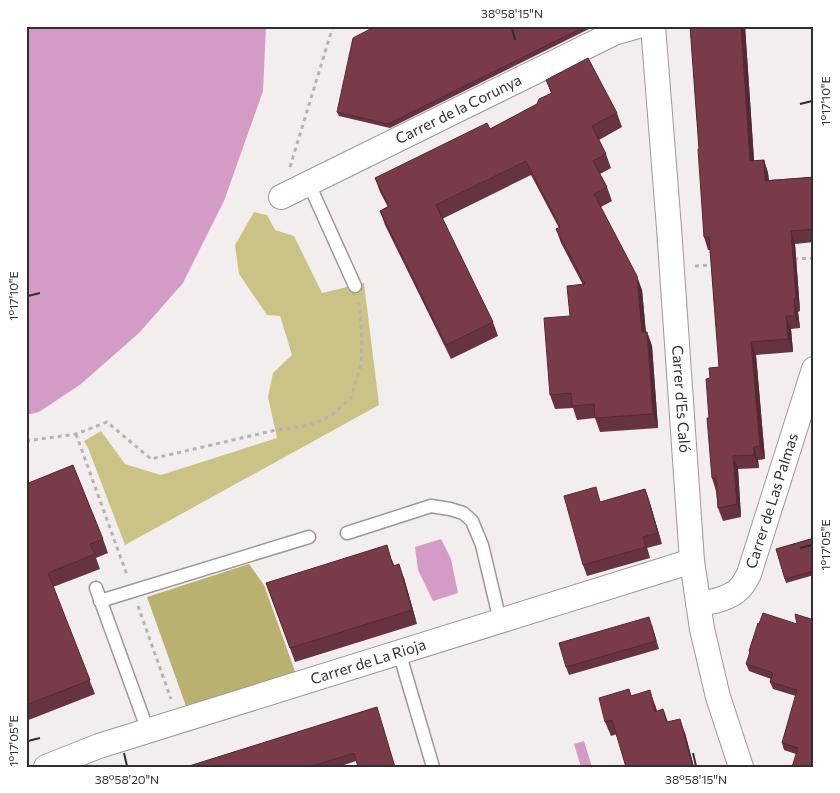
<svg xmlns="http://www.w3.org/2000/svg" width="840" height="793" font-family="Commissioner,sans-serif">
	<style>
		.green { fill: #cbc385 }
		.forest { fill: #b9b16f }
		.water { fill: #d39bc6 }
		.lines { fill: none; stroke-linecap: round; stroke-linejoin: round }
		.lane-casing { stroke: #9c9897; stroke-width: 15 }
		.street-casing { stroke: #9c9897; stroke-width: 26 }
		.path { stroke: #b6b3b2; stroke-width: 3; stroke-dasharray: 4 4; stroke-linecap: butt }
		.lane { stroke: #fff; stroke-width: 12 }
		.street { stroke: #fff; stroke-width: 24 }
		.wall { fill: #683340 }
		.shaded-wall { fill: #552934 }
		.building { fill: #793b4a; stroke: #552934 }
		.ticks { fill: none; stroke: #302e2e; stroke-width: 2 }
		.labels { text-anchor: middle; stroke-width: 5; stroke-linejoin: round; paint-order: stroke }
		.street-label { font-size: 15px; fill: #302e2e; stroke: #fff }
		.neatline { fill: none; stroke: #302e2e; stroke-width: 2 }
		.ticks-label { font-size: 12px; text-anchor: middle; fill: #302e2e }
	</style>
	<rect width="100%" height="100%" fill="#f2eeed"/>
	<path class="green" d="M254 212 267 215 275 230 294 236 322 293 364 283 379 405 125 545 88 448 84 441 101 431 125 464 161 475 277 438 268 397 273 373 292 355 280 316 267 315 239 274 235 245Z"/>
	<path class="forest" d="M249 564 264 585 296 674 187 709 147 597Z"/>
	<path class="water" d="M26 26H266L263 91 224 201 183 283 139 333 81 384 39 412 26 415Z
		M441 539 451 559 458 593 433 601 418 570 415 547Z
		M584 741 592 767H581L574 744Z"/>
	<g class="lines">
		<g class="lane-casing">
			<path id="lane" d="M309 184 355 286
				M347 533 431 506 450 509 463 513 472 521 482 545 500 621
				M96 588 148 731
				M100 601 309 537
				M399 652 433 767"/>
		</g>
		<g class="street-casing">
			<g id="street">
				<path id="s1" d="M653 26 669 228 692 561 702 629 718 697 741 767"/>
				<path id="s2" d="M281 197 614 33 638 26"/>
				<path id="s3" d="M698 604C712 602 730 599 740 588 744 584 746 579 749 574L814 369"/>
				<path id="s4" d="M46 767 99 746 692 561"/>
			</g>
		</g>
		<path class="path" d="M290 167 333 26
			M794 259 814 258
			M695 266 713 265
			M76 434 127 575
			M26 441 76 434 107 422 151 459 276 430 310 425 331 416 351 398 361 365 362 339 359 303
			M138 606 171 699"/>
		<use href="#lane" class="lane"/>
		<use href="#street" class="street"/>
	</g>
	<path class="wall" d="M376 26H595L390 128 339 116 337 112Z
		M690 26H745L754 161 764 160 768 173 769 180 814 177V242L795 244 800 311 798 312 800 328 791 329 793 352 756 355 765 459 758 460 759 468 738 469 741 517 723 521 718 508 716 491 712 478 709 418 710 378 719 367 710 250H708L704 237 699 149Z
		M546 80 617 113 622 127 599 140 606 154 611 168 600 174 607 187 612 201 601 207 642 290 646 332H647L652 346 658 428 600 432 595 418 577 420 573 408 555 409 550 395 570 316 583 285 561 243 556 229 559 228 531 175 442 219 493 322 498 336 451 359 385 225 380 211 388 207 380 192 375 178 490 129 537 104 551 93Z
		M26 484 103 539 108 553 96 558 100 569 53 587 95 694 26 721Z
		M645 489 649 500 662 544 647 548 650 558 587 576 583 565 601 502Z
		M814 538V575L786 583 776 549Z
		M392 560 394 565 404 578 417 624 295 662 266 583Z
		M814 620V767L796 754 784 750 782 743 796 696 773 689 770 682 771 679 749 671 746 664 750 654 749 651 759 624H797Z
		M652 625 659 649 569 675 566 667Z
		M631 696 655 705 657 711 663 709 668 722 685 733 694 767H626L617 734 611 736 605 722Z
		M377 707 356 761 338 767H186Z"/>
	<path class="shaded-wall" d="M741 26H745L755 174 750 161Z
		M764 160 768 173 770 194 765 181Z
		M791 231 795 244 800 311 796 298Z
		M637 276 642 290 647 346 642 332Z
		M794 299 798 312 800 328 795 316Z
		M786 316 791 329 793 352 788 339Z
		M647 332 652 346 658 428 653 414Z
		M751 342 756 355 765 459 760 446Z
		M754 447 758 460 759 468 754 455Z
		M733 456 738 469 741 517 737 504Z
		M645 489 649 500 662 544 658 533Z
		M643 537 647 548 650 558 646 547Z
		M399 564 404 578 417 624 412 610Z
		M650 690 655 705 661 726 655 712Z
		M680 719 685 733 694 767H693Z"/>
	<path class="building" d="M376 26H586L388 124 337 112 353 38Z
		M690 26H741L750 161 764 160 765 181 814 177V229L791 231 796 298 794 299 795 316H786L788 339 751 342 760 446 754 447V455L733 456 737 504 718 508 716 478H712L707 418H709L706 379 710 378 709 368 719 367 709 237H704L698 149H699Z
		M588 58 617 113 592 126 606 154 593 161 607 187 594 194 637 276 642 332H647L653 414 595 418 594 404 572 406 571 393 550 395 544 318 570 316 567 286 585 284 556 229 560 227 526 161 436 205 493 322 446 345 380 211 389 206 375 178 487 123 490 129 537 104 539 99 552 93 546 80Z
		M73 465 103 539 90 544 95 554 48 573 90 680 26 705V484Z
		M596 487 600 502 645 489 658 533 643 537 646 547 583 565 564 496Z
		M814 538V571L785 579 776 549Z
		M387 545 393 566 399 564 412 610 290 648 266 583Z
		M763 613 797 624 795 614 814 620V767H792L798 748 782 743 797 690 770 682 773 673 746 664 750 652 749 651 758 623 759 624Z
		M649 617 656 641 566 667 559 643Z
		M629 689 631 696 650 690 655 712 663 709 667 722 680 719 693 767H626L612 720 605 722 599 698Z
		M377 707 395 767H358L354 753 310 767H186Z"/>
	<path class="ticks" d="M512 28 515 40M800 104 812 101M28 296 40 293M800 548 812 545M28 741 40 738M124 753 127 766M693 753 696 766"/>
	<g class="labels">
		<g class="street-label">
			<text dy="5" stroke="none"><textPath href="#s2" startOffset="198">Carrer de la Corunya</textPath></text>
			<text dy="5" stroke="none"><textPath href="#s1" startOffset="374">Carrer d'Es Caló</textPath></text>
			<text dy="5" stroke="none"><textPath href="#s3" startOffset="139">Carrer de Las Palmas</textPath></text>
			<text dy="5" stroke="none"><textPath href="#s4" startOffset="339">Carrer de La Rioja</textPath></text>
		</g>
	</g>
	<rect width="840" height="793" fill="none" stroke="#ffffff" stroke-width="55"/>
	<rect x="28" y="28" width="784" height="738" class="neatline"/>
	<g class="ticks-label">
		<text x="512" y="18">38°58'15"N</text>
		<text transform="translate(826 101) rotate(-90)" y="4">1°17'10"E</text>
		<text transform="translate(14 296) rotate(-90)" y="4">1°17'10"E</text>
		<text transform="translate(826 545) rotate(-90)" y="4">1°17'05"E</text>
		<text transform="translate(14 741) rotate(-90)" y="4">1°17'05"E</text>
		<text x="127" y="784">38°58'20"N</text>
		<text x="696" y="784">38°58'15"N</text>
	</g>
</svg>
